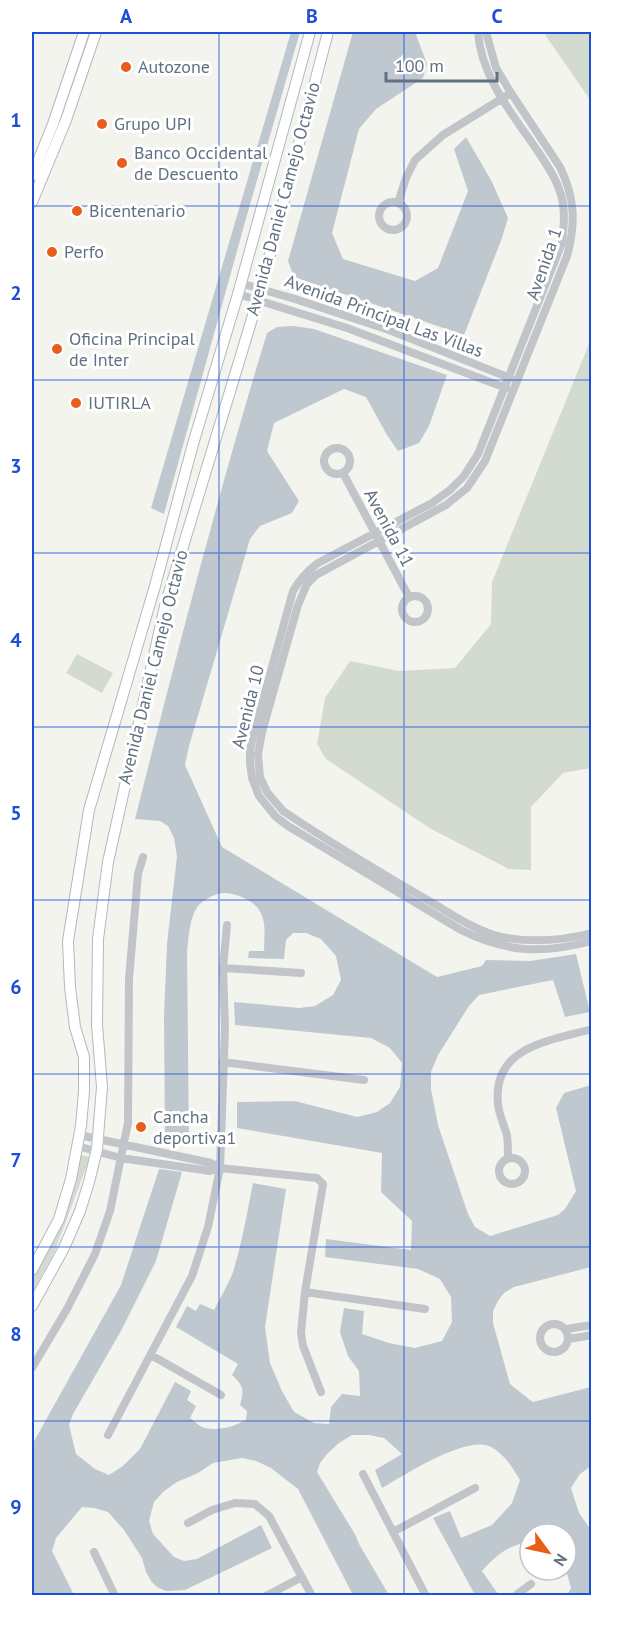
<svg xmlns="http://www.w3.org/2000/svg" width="623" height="1627" font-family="'PT Sans',sans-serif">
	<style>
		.green { fill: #d3dbd0 }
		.water { fill: #bec8ce }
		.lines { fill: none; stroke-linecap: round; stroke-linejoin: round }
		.secondary-casing { stroke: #b3b8bd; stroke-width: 12 }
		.minor { stroke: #c1c4c8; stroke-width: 8 }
		.secondary { stroke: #fff; stroke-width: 10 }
		.grid { fill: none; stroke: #1d4ed8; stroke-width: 1.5; stroke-opacity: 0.55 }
		.poi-dot { fill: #ea5c19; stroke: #fff; stroke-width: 2 }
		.labels { text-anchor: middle; stroke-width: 6; stroke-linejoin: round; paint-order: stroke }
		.poi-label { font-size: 18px; fill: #617182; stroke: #fff; text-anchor: start }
		.street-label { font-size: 18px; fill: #617182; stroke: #fff }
		.neatline { fill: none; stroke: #1d4ed8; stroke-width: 2 }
		.grid-label { font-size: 20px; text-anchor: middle; font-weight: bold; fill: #1d4ed8 }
	</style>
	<rect width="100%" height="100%" fill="#f4f4ef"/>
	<path class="green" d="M543 32H591V101Z
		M591 339V768L563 773 531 807V870L509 869 431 829 326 759 317 744 325 698 350 661 399 671 455 668 491 624 492 582Z
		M77 654 113 673 102 693 66 673Z
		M81 1155 90 1157 55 1251 32 1293V1276L56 1232Z"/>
	<path class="water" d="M291 32H300L247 215 164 514 151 508Z
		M353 32H415L427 64 423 78 376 109 359 129 332 233 343 259 415 281 438 268 468 191 454 149 466 137 492 182 508 218 502 238 464 335 294 277 288 261Z
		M293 326 314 329 447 375 429 426 419 443 398 451 387 435 366 397 344 389 274 423 267 451 299 501 292 513 260 526 250 539 189 746 185 765 222 847 437 977 482 966 486 960 530 961 576 954 590 1012 565 1017 553 980 479 995 469 1006 438 1055 431 1072V1089L438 1125 468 1214 475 1227 490 1236 558 1215 565 1209 576 1191 556 1108 564 1093 591 1085V1267L514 1287 504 1293 498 1301 493 1311V1323L510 1384 530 1400 533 1402 591 1387V1466L580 1474 571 1488 579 1513 591 1530V1595H567L571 1588 566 1570V1534H530V1541C508 1546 497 1554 482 1571L498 1594 475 1595 433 1518 450 1511 461 1538 492 1525 512 1503 520 1480C512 1467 504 1453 489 1446 465 1436 404 1475 382 1488L375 1470 402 1454 384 1438 369 1435H352L339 1443 327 1454 320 1463 317 1472 356 1536 359 1544 389 1595H353L298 1489 271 1468 256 1461 242 1458 213 1463 198 1473 177 1482 163 1492 154 1502 149 1521 153 1534 174 1557 184 1561 197 1559 261 1525 272 1548 185 1590 166 1591 157 1587 151 1581 146 1572 142 1558 124 1530 108 1512 94 1508 82 1507 56 1538 52 1551 74 1595H32V1445L121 1285 159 1169 182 1172 156 1261 121 1331 73 1414 69 1425 76 1454 95 1469 109 1475 123 1466 140 1449 175 1382 191 1391 187 1400 196 1406 190 1418C193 1420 198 1425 202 1427 216 1432 233 1427 246 1420L247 1411 240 1405C244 1390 244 1386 232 1375L238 1364 176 1327 187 1306 196 1311 200 1304 214 1310C220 1298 228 1285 233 1272 242 1243 247 1213 253 1183L286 1189 265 1327 270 1363 282 1391 294 1412 314 1423 329 1424 331 1407 342 1394 360 1396 359 1371 348 1356 340 1332 344 1308 364 1311 362 1334 389 1343 415 1348 442 1341 452 1322 451 1297 440 1279 418 1269 325 1257 326 1239 411 1250 412 1221 381 1192 382 1153 237 1128V1102L295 1101 357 1117 377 1112 390 1103 400 1087 402 1063 390 1048 371 1038 235 1025 234 1002 299 1008 315 1006 333 995 341 980 336 956 321 939 306 933H293L286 940 284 959 248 958 249 951H264C264 937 267 922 259 910 254 900 229 890 218 894 212 895 201 902 198 906 189 918 189 937 187 951L189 1145 165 1143 164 1016 167 944 177 856 174 838 168 826 160 821 135 819C176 656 218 494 267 333L277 327Z"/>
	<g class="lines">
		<g class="secondary-casing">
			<path id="secondary" d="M32 176 53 124 84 32
				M32 202 66 120 96 32
				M32 1270 59 1219 71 1179 81 1126 84 1091V1057L75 1027 70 987 68 941 89 810 155 586 193 444 238 294 310 32
				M32 1306 64 1248 80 1211 89 1182 97 1149 102 1087 97 1025 98 939 108 862 165 606 261 289 328 32"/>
		</g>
		<path class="minor" d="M478 32C481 78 514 116 539 153 546 164 555 176 559 189 566 206 564 225 562 243L478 454 464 476 450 490 432 503 318 563C307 571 300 579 293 591L253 736 250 750V763L252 778 259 796 276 817 288 826 461 930C507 953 543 954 592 941
			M486 32 496 68 511 93 560 167C575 198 576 223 567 256L485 461 467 488 446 505 316 575 307 584 298 605 262 732 258 754 260 777 267 792 283 811C331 843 381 873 431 902 453 915 476 931 501 937 532 943 561 941 592 933
			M379 216a14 14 0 1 1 28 0a14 14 0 1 1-28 0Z
			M398 203 406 178 415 160 443 135 506 96
			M240 283 295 299 389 330 510 378
			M238 294 347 328 506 388
			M324 461a13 13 0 1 1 26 0a13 13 0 1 1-26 0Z
			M343 473 409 597
			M402 609a13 13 0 1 1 26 0a13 13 0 1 1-26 0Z
			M223 968 301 973
			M223 1062 364 1080
			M79 1135 211 1163 220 1168
			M77 1146 121 1158 210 1171 220 1168 317 1178 323 1184 305 1292 301 1333 303 1346 321 1392
			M499 1171a13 13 0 1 1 26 0a13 13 0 1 1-26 0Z
			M508 1158C508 1151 508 1143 507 1135 504 1125 499 1115 498 1104 492 1046 550 1041 592 1029
			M305 1292 425 1309
			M540 1338a14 14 0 1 1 28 0a14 14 0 1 1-28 0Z
			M566 1329 592 1325
			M569 1339 592 1335
			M151 1355 221 1395
			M32 1368 67 1309 95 1254 110 1211 128 1123 129 979 138 874 143 857
			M108 1435 192 1276 208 1227 220 1168 225 1028 223 968 227 925
			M363 1474 426 1596
			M188 1523 212 1510 235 1503 255 1504 269 1516 312 1596
			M393 1532 475 1488
			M94 1552 115 1596
			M266 1596 302 1577
			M515 1596 531 1584"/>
		<use href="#secondary" class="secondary"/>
	</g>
	<path class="grid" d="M219 32V1596M404 32V1596M32 206H592M32 380H592M32 553H592M32 727H592M32 900H592M32 1074H592M32 1247H592M32 1421H592"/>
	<g class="poi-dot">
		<circle cx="126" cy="67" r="6"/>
		<circle cx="102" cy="124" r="6"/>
		<circle cx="122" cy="163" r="6"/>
		<circle cx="77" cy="211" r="6"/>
		<circle cx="52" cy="252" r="6"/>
		<circle cx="57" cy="349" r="6"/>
		<circle cx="76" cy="403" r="6"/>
		<circle cx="141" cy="1127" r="6"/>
	</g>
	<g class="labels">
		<g class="poi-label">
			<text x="138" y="73">Autozone</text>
			<text x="114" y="130">Grupo UPI</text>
			<text x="134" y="159">Banco Occidental<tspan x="134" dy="21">de Descuento</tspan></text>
			<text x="89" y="217">Bicentenario</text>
			<text x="64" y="258">Perfo</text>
			<text x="69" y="345">Oficina Principal<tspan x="69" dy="21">de Inter</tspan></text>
			<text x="88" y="409">IUTIRLA</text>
			<text x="153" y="1123">Cancha<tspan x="153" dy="21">deportiva1</tspan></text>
		</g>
		<g class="street-label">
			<text transform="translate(283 199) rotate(-75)" y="6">Avenida Daniel Camejo Octavio</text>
			<text transform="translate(544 264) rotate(-71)" y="6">Avenida 1</text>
			<text transform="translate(384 316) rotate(20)" y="6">Avenida Principal Las Villas</text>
			<text transform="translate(389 528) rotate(62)" y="6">Avenida 11</text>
			<text transform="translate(153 667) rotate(-76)" y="6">Avenida Daniel Camejo Octavio</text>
			<text transform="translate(248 707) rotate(-76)" y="6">Avenida 10</text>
		</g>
	</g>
	<rect width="623" height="1627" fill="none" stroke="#ffffff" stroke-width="66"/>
	<g transform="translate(548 1552) rotate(123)"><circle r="28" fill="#ffffff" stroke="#c0c6cd" stroke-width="1.5"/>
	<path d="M0-4.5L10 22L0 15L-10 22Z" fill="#ea5c19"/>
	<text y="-9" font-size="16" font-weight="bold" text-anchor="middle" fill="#617182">N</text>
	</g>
	<path d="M386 72v9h111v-9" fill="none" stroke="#617182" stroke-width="3"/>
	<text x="395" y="72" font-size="18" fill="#617182" stroke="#ffffff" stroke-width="4.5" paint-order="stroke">100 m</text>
	<rect x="33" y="33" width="557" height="1561" class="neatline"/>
	<g class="grid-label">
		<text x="126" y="23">A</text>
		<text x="312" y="23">B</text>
		<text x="497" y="23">C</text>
		<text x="16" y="127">1</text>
		<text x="16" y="300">2</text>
		<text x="16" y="473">3</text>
		<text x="16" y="647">4</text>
		<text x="16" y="820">5</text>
		<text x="16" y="994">6</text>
		<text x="16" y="1167">7</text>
		<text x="16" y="1341">8</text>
		<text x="16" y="1514">9</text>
	</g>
</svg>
